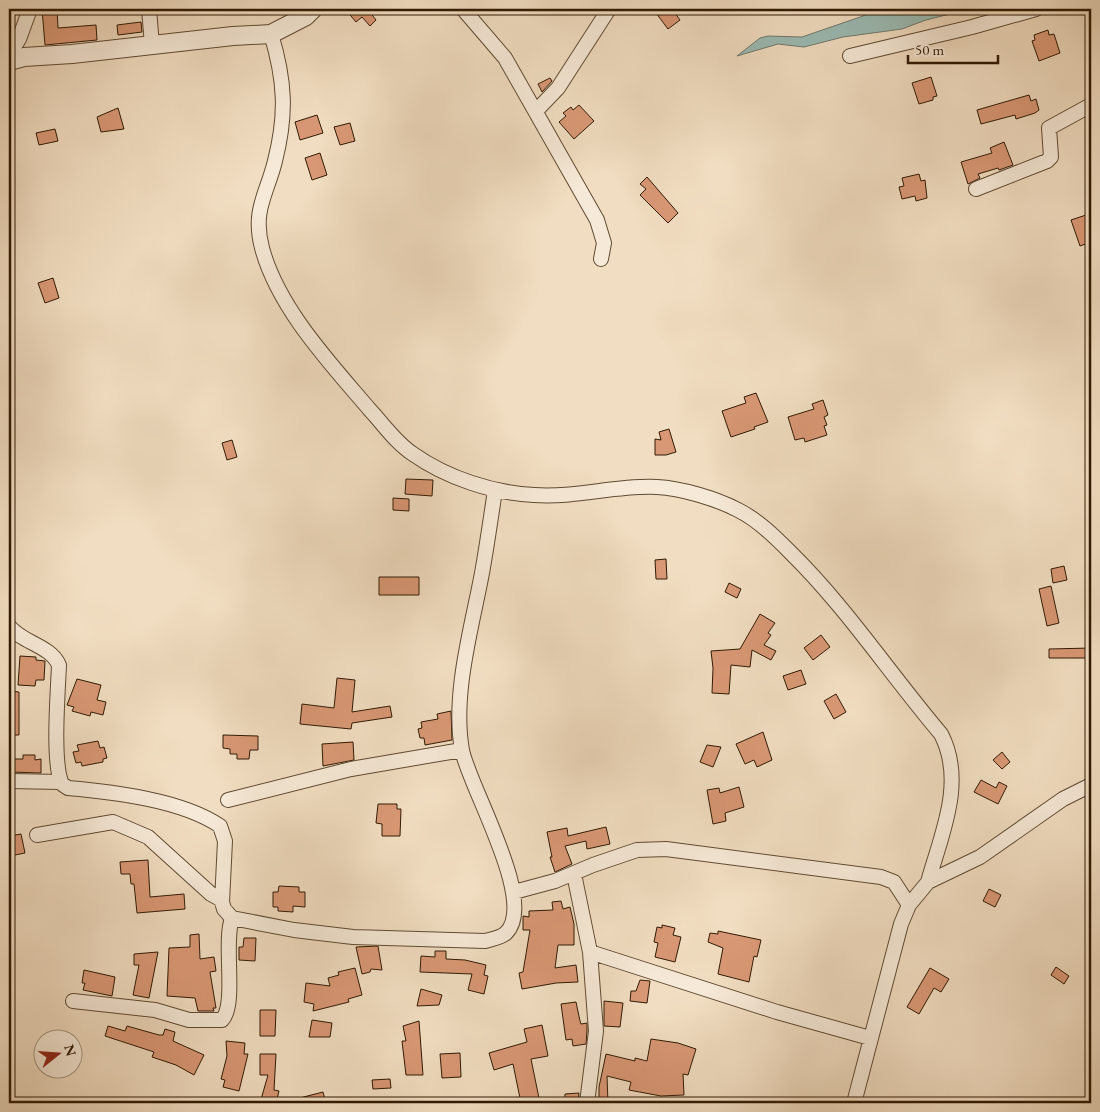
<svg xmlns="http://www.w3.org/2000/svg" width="1100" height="1112" font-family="'EB Garamond',serif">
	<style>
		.water { fill: #9bbbb4; stroke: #707b6e }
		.building { fill: #d99875; stroke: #301a04 }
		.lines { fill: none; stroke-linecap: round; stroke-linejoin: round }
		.minor-casing { stroke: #604b33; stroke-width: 16 }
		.tertiary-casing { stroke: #604b33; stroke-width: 20 }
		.minor { stroke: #f6e9d7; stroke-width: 14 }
		.tertiary { stroke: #f6e9d7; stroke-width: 18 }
	</style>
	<rect width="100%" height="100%" fill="#f1ddc1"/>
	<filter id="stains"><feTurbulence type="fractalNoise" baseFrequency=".004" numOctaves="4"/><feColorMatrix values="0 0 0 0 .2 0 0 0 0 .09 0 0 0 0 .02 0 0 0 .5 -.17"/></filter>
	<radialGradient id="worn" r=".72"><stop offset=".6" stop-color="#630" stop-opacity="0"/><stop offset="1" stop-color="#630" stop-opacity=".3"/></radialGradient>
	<path class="water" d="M875 9H970L926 20 902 29 843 37 804 47 778 44 737 56 760 38 768 36 802 37 863 16Z"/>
	<path class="building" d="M42 9H57L58 28 96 25 97 40 45 45Z
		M345 9H372L369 11 376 20 370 26 362 17 356 22Z
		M662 9H672L680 20 668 29 656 13Z
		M141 22 142 32 118 35 117 25Z
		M1048 30 1049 35 1054 34 1060 53 1039 61 1032 41 1035 40 1034 35Z
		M931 77 937 96 933 97V100L919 104 912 83Z
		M550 78 552 81 542 92 538 84Z
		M1029 95 1031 101 1036 99 1039 110 1035 113 1016 119 1015 115 981 124 977 110Z
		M579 105 594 121 574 139 559 122 566 116 563 113 571 107 573 110Z
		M118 108 124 129 101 132 97 117Z
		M317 115 323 133 300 140 295 122Z
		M350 123 355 141 340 145 334 127Z
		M55 129 58 141 39 145 36 133Z
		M1004 142 1013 165 999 170 998 168 978 174 980 178 968 184 961 162 992 153 990 148Z
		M320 153 327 175 312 180 305 158Z
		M919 174 921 181 925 180 927 198 916 201 915 196 902 199 899 187 904 186 902 178Z
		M647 177 678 213 668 223 640 195 646 189 640 184Z
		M1086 215 1089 223 1091 222V242L1080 246 1071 220Z
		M53 278 59 298 45 303 38 283Z
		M756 393 768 422 754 427 755 429 731 437 722 411 746 403 744 397Z
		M823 400 828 415 824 417 827 425 824 426 827 435 805 442 804 438 795 440 788 417 814 409 812 404Z
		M669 429 676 452 666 455H655V439L661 440 659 432Z
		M232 440 237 457 227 460 222 443Z
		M406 479 433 480 432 496 405 494Z
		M393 498 409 499V511L393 510Z
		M666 559 667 579H656L655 560Z
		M1064 566 1067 580 1053 583 1051 569Z
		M379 577H419V595H379Z
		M729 583 741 589 737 598 725 592Z
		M1051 586 1059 623 1047 626 1039 589Z
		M760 614 775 623 768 633 771 635 764 645 776 651 771 660 752 650 750 667 731 665 729 694 712 693 713 668 711 651 740 649Z
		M821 635 830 647 813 660 804 648Z
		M1091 648V658H1049V649Z
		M20 656 36 657V660L45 661 44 680H36L35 686 18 685Z
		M801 670 806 684 788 690 783 676Z
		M337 678 355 680 352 712 390 706 392 717 352 723 351 729 300 724 302 704 334 708Z
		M77 679 101 685 97 700 106 702 103 715 91 712 90 716 72 711 74 707 67 705Z
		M9 691 19 692V735H9Z
		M836 694 846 712 834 719 824 701Z
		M451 711 452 740 425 745 424 738H420L418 729 422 728 421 722 438 719 437 714Z
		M763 732 772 760 757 767 754 760 745 764 736 744Z
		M223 735 258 736V750H250L249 759H237V754H230V749L223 748Z
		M98 741 100 748 104 747 107 758 103 759V762L82 766 81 762 76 763 73 752 79 751 77 745Z
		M353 742 354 760 323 766 322 744Z
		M707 745 721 747 713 767 700 762Z
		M1002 752 1010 762 1002 769 993 760Z
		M23 755H35V760L41 759V773L10 772V759H23Z
		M981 780 996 788 999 782 1007 786 998 804 974 792Z
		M739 787 744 807 725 813 726 821 713 824 707 790 719 788 720 793Z
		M378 804H397V809H401L400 836H382V824L376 823Z
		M606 827 610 844 587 849 586 841 565 846 572 864 555 872 550 857H552L547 832 567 828 568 836Z
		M21 834 25 853 10 856 9 836Z
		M148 860 150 897 184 894 185 909 137 913 134 884H131L130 874H121L120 862Z
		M279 886 299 887V892H305V907L293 906V912L278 911V907H273V892H278Z
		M989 889 1001 895 995 907 983 901Z
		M561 901 563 909 570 907 574 924V945H558L555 968 576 965 578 982 556 983 522 989 519 973 523 972 530 930H523V916L529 917V911L553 910 552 902Z
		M662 925 675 928 673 935 681 937 675 962 655 957 658 943 654 942 657 927 662 928Z
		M718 931 761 940 757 957 754 956 749 982 718 974 723 948 708 942 710 933 718 934Z
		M199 934 200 959 214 957 216 971 210 972 216 1008H213L214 1011H198L195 998 167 996 169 948 190 947V935Z
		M244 938H256L255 961 239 960V947H243Z
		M378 946 382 970 371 969 370 972 362 974 356 947Z
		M435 951H446V959L465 960 486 965 484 975 488 976 484 994 468 990 472 974 420 972 421 956 435 957Z
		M158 952 149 998 133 995 139 965H134V954Z
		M1056 967 1069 976 1064 984 1051 975Z
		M355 968 362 995 348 999 349 1002 313 1011 314 1004 304 1002 306 983 330 986 328 978 339 975 338 972Z
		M930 968 949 979 941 992 934 988 919 1014 907 1007Z
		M84 970 115 977 112 996 83 990 85 983H82Z
		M640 980 650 981 647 1003 630 1001 631 991H636Z
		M421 989 442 995 439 1005 417 1006Z
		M604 1001 623 1003 620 1027 604 1026Z
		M576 1002 580 1021 581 1024 587 1023V1031L586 1044 573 1046 572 1039 566 1040 561 1004Z
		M260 1010H276L275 1036H260Z
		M312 1020 332 1023 330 1037H309Z
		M419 1021 423 1075H406L402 1041H406L403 1026Z
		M542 1025 548 1056 531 1059 540 1103H521L513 1064 494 1070 489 1053 527 1042 524 1029Z
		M108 1026 125 1031 127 1026 159 1035H163L165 1029 175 1032 173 1041 204 1055 194 1075 176 1065 152 1057 154 1052 105 1036Z
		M651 1039 678 1043 696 1049 688 1075 683 1074 684 1095 661 1096 629 1090 631 1082 607 1076 608 1103H599V1087L606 1054 635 1061V1058L647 1061Z
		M226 1041 245 1043 244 1054H248L239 1091 223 1087 225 1080 221 1079 227 1056Z
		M460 1053 461 1077 442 1078 440 1054Z
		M260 1054H276L274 1090 279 1091 276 1103H260L268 1075H260Z
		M390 1079 391 1088 373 1089 372 1080Z
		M323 1092 326 1103H292V1100Z
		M579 1093 578 1103H565V1094Z"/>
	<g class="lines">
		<g class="minor-casing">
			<path id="minor" d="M149 9 152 45
				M463 9 505 58 597 220 604 243 601 259
				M271 34C285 80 287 114 275 161 267 194 252 210 262 248 278 308 330 363 370 410 384 425 396 443 413 454 447 478 493 493 534 495 576 498 616 485 657 487 681 488 717 499 738 510 758 520 775 537 790 552 847 608 890 674 941 734 966 782 941 835 928 882
				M9 55 19 39 30 9
				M850 56 972 27 1036 9
				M536 111 558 88 609 9
				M976 189 1047 161 1051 157 1049 128 1091 105
				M9 626C22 643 50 645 59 665 58 691 52 763 62 784L68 788C113 792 182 800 220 826L225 841 222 902 224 909 232 918 294 930 353 937 485 941C492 939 501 938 506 933 538 902 469 787 462 750 452 694 472 627 482 573 487 545 491 517 495 490
				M9 781 61 782
				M228 800 351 769 462 750
				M37 835 113 822 148 837 211 894 222 900
				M574 874 590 952 596 1031 587 1103
				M514 892 555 881 593 865 637 850 666 849 881 877 894 882 909 905
				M590 952 777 1012 870 1038
				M73 1001 155 1010 189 1020H222C237 1004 223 943 232 918
				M854 1103 901 924 909 905 928 882 980 857 1063 799 1091 785"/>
		</g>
		<g class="tertiary-casing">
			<path id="tertiary" d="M9 61 24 57 72 54 233 36 271 34 306 16 313 9"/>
		</g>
		<use href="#minor" class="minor"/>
		<use href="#tertiary" class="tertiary"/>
	</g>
	<rect width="1100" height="1112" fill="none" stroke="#f1ddc1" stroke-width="30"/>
	<rect x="10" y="10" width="1080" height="1092" fill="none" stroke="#301a04" stroke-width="2.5"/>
	<rect x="15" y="15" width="1070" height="1082" fill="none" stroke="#301a04"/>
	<g transform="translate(58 1054) rotate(73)"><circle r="24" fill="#f6e9d7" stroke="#a79683"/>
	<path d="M0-4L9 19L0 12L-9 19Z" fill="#8f2418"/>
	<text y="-8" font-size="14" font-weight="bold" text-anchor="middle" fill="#301a04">N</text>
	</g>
	<path d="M908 55v8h90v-8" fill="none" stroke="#301a04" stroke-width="2.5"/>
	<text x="915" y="55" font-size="15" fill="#301a04" stroke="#f6e9d7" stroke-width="4" paint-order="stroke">50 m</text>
	<rect width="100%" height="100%" filter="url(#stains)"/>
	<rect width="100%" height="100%" fill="url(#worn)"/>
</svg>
